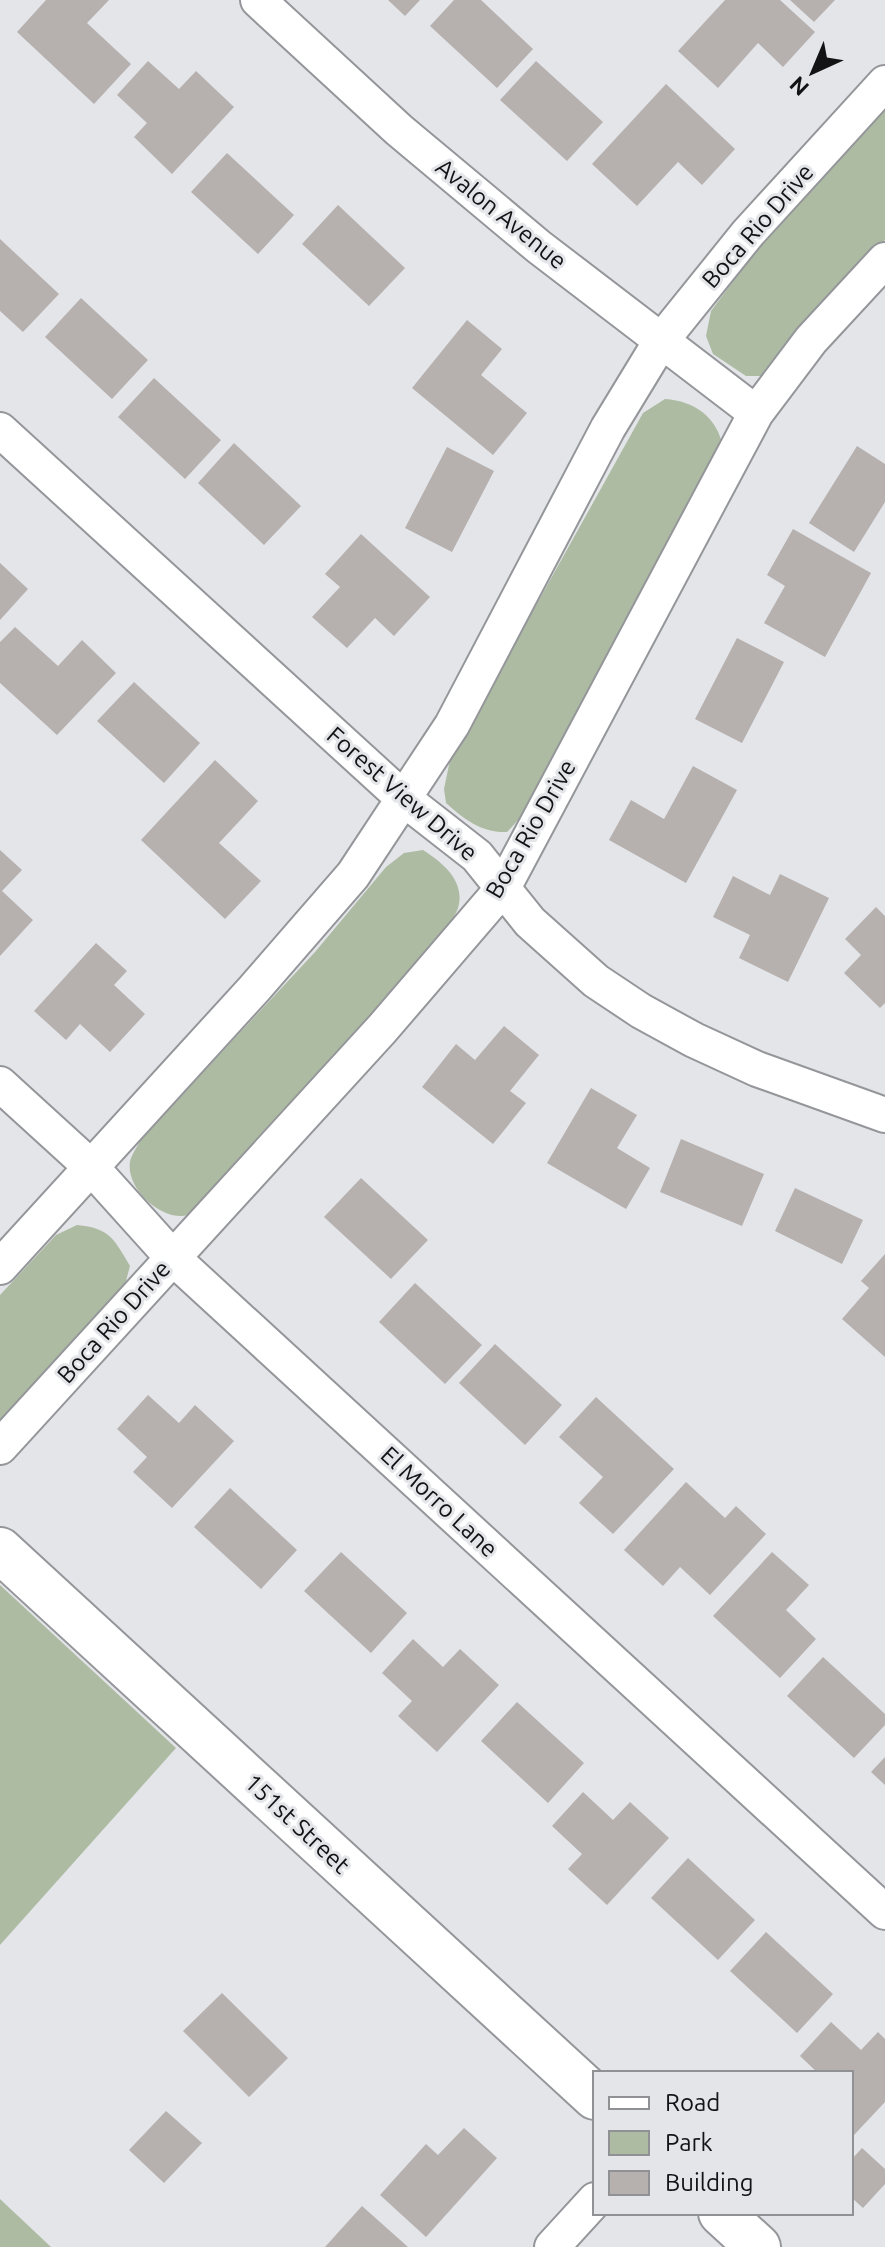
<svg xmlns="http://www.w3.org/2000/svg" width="885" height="2247" font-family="Ubuntu,sans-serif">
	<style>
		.green { fill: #aebba3 }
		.building { fill: #b6b0af }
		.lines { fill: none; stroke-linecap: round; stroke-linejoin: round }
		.street-casing { stroke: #94969a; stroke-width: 38 }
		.secondary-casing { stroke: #94969a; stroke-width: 48 }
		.street { stroke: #fff; stroke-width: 34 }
		.secondary { stroke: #fff; stroke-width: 44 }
		.labels { text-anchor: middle; stroke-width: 6; stroke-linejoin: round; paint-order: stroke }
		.street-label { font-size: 24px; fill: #131315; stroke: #e3e5e9 }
	</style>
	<rect width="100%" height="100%" fill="#e3e5e9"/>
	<path class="green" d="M885 108V240L766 376H746L713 354 706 336 711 311 748 261 810 188Z
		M665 399C695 401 717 417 723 447 674 525 634 608 592 690 567 738 545 794 507 832 482 833 465 820 446 803L444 789 450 760 643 413Z
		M423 850C442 862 466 881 458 908 455 916 449 925 445 932L200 1210C195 1212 188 1216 182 1216 157 1217 126 1187 130 1162 131 1155 138 1146 141 1139L315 952 386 867 404 853Z
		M77 1225C110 1228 114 1239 130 1266L122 1296 0 1427V1295L56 1235Z
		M0 1585 176 1748 0 1945Z
		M0 2199 51 2247H0Z"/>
	<path class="building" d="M46 0H109L87 23 131 64 94 104 17 32Z
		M388 0H420L405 16Z
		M454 0H481L533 49 497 88 430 26Z
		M725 0H780L815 32 783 67 758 43 718 88 678 51Z
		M790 0H835L814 22Z
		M148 61 179 89 196 71 234 107 172 174 134 137 147 123 117 95Z
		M536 61 603 122 567 161 500 100Z
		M666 84 735 149 702 185 678 162 637 206 592 164Z
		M227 153 294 215 258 254 191 192Z
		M338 205 405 268 369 306 302 244Z
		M0 239 59 294 23 332 0 311Z
		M81 298 148 360 112 399 45 337Z
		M467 320 502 349 481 375 527 413 493 455 412 388Z
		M154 378 221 440 185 479 118 417Z
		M234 443 301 506 264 545 198 483Z
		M857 446 885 464V502L854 552 809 523Z
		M447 447 494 471 452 552 405 528Z
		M793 529 871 573 825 657 764 623 785 586 767 575Z
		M361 534 430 597 394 636 375 618 347 648 312 617 340 587 325 574Z
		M0 563 28 589 0 620Z
		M15 627 58 666 82 640 116 673 57 735 0 683V642Z
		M737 638 784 662 742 743 695 719Z
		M134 682 200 743 164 783 97 721Z
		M215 760 258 801 219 843 261 881 225 919 141 840Z
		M693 766 737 790 686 883 609 840 631 800 664 819Z
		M0 850 22 870 2 891 33 920 0 956Z
		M780 874 829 898 788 982 739 958 750 935 713 917 733 876 770 895Z
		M876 907 885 916V1003L880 1008 844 973 861 955 845 939Z
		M96 943 127 971 114 985 145 1014 110 1052 80 1024 66 1040 34 1011Z
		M504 1026 539 1055 510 1091 526 1103 493 1144 422 1087 456 1044 475 1060Z
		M591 1088 637 1115 617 1148 650 1168 626 1209 547 1163Z
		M681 1139 764 1174 742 1226 660 1192Z
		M361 1178 428 1240 391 1279 324 1217Z
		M795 1188 863 1220 842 1264 775 1231Z
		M885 1254V1357L842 1319 869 1288 861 1281Z
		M415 1283 482 1345 445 1384 379 1322Z
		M495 1344 562 1405 525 1445 459 1383Z
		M148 1395 179 1423 195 1405 234 1441 172 1508 133 1472 147 1457 117 1429Z
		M596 1397 674 1469 613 1534 579 1503 603 1477 559 1437Z
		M686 1482 725 1518 736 1506 766 1534 710 1595 680 1567 663 1586 624 1550Z
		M230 1488 297 1550 261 1589 194 1527Z
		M341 1552 407 1613 371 1653 304 1591Z
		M772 1552 809 1585 786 1610 816 1639 780 1678 713 1616Z
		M413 1639 443 1667 460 1649 499 1685 437 1752 398 1716 412 1701 382 1673Z
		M823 1657 885 1714V1725L854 1758 787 1696Z
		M517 1702 584 1763 548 1803 481 1741Z
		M885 1757V1785L871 1772Z
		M583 1792 613 1820 630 1802 669 1838 607 1905 568 1869 582 1854 552 1826Z
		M688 1858 755 1920 718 1960 651 1898Z
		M766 1932 833 1994 797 2033 730 1971Z
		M222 1993 288 2058 249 2097 183 2031Z
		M831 2022 861 2050 878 2032 885 2039V2102L854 2135 851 2131V2073H818L800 2056Z
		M166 2111 202 2143 164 2183 129 2150Z
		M464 2128 497 2158 426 2237 380 2195 426 2144 438 2155Z
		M862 2148 885 2169V2184L863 2208 851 2197V2160Z
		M362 2206 408 2247H325Z"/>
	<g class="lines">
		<g class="street-casing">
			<path id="street" d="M258 0 399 130 539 247 756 413
				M0 430 404 799 477 856 530 922 596 981 641 1011 694 1040 757 1069 885 1115
				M0 1084 91 1167 173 1258 885 1912
				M0 1267 254 989 353 875 452 725 608 428 661 341 748 233 885 83
				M0 1447 382 1029 503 888 756 413 811 340 885 260
				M552 2247 595 2200"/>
		</g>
		<g class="secondary-casing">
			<path id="secondary" d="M0 1550 595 2097
				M721 2213 758 2247"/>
		</g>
		<use href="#street" class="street"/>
		<use href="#secondary" class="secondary"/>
	</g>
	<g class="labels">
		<g class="street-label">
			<text transform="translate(501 214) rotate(39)" y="8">Avalon Avenue</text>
			<text transform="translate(758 226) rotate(-49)" y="8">Boca Rio Drive</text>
			<text transform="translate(402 794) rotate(41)" y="8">Forest View Drive</text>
			<text transform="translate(531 829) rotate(-60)" y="8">Boca Rio Drive</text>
			<text transform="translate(114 1322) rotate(-48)" y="8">Boca Rio Drive</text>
			<text transform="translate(439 1502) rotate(43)" y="8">El Morro Lane</text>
			<text transform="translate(297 1824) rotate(43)" y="8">151st Street</text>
		</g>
	</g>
	<rect x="593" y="2071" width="260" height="144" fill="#e3e5e9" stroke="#909194" stroke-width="2"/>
	<rect x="609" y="2097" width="40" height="12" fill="#ffffff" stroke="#909194" stroke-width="2"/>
	<text x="665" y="2111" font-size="24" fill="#131315">Road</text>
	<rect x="609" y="2131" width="40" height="24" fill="#aebba3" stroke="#909194" stroke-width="2"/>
	<text x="665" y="2151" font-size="24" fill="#131315">Park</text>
	<rect x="609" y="2171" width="40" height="24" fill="#b6b0af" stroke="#909194" stroke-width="2"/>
	<text x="665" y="2191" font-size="24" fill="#131315">Building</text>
	<g transform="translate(813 72) rotate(224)" stroke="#e3e5e9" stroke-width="6" paint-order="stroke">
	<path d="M0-6L14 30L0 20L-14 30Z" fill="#131315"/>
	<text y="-12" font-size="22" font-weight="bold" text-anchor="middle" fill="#131315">N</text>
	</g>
</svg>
